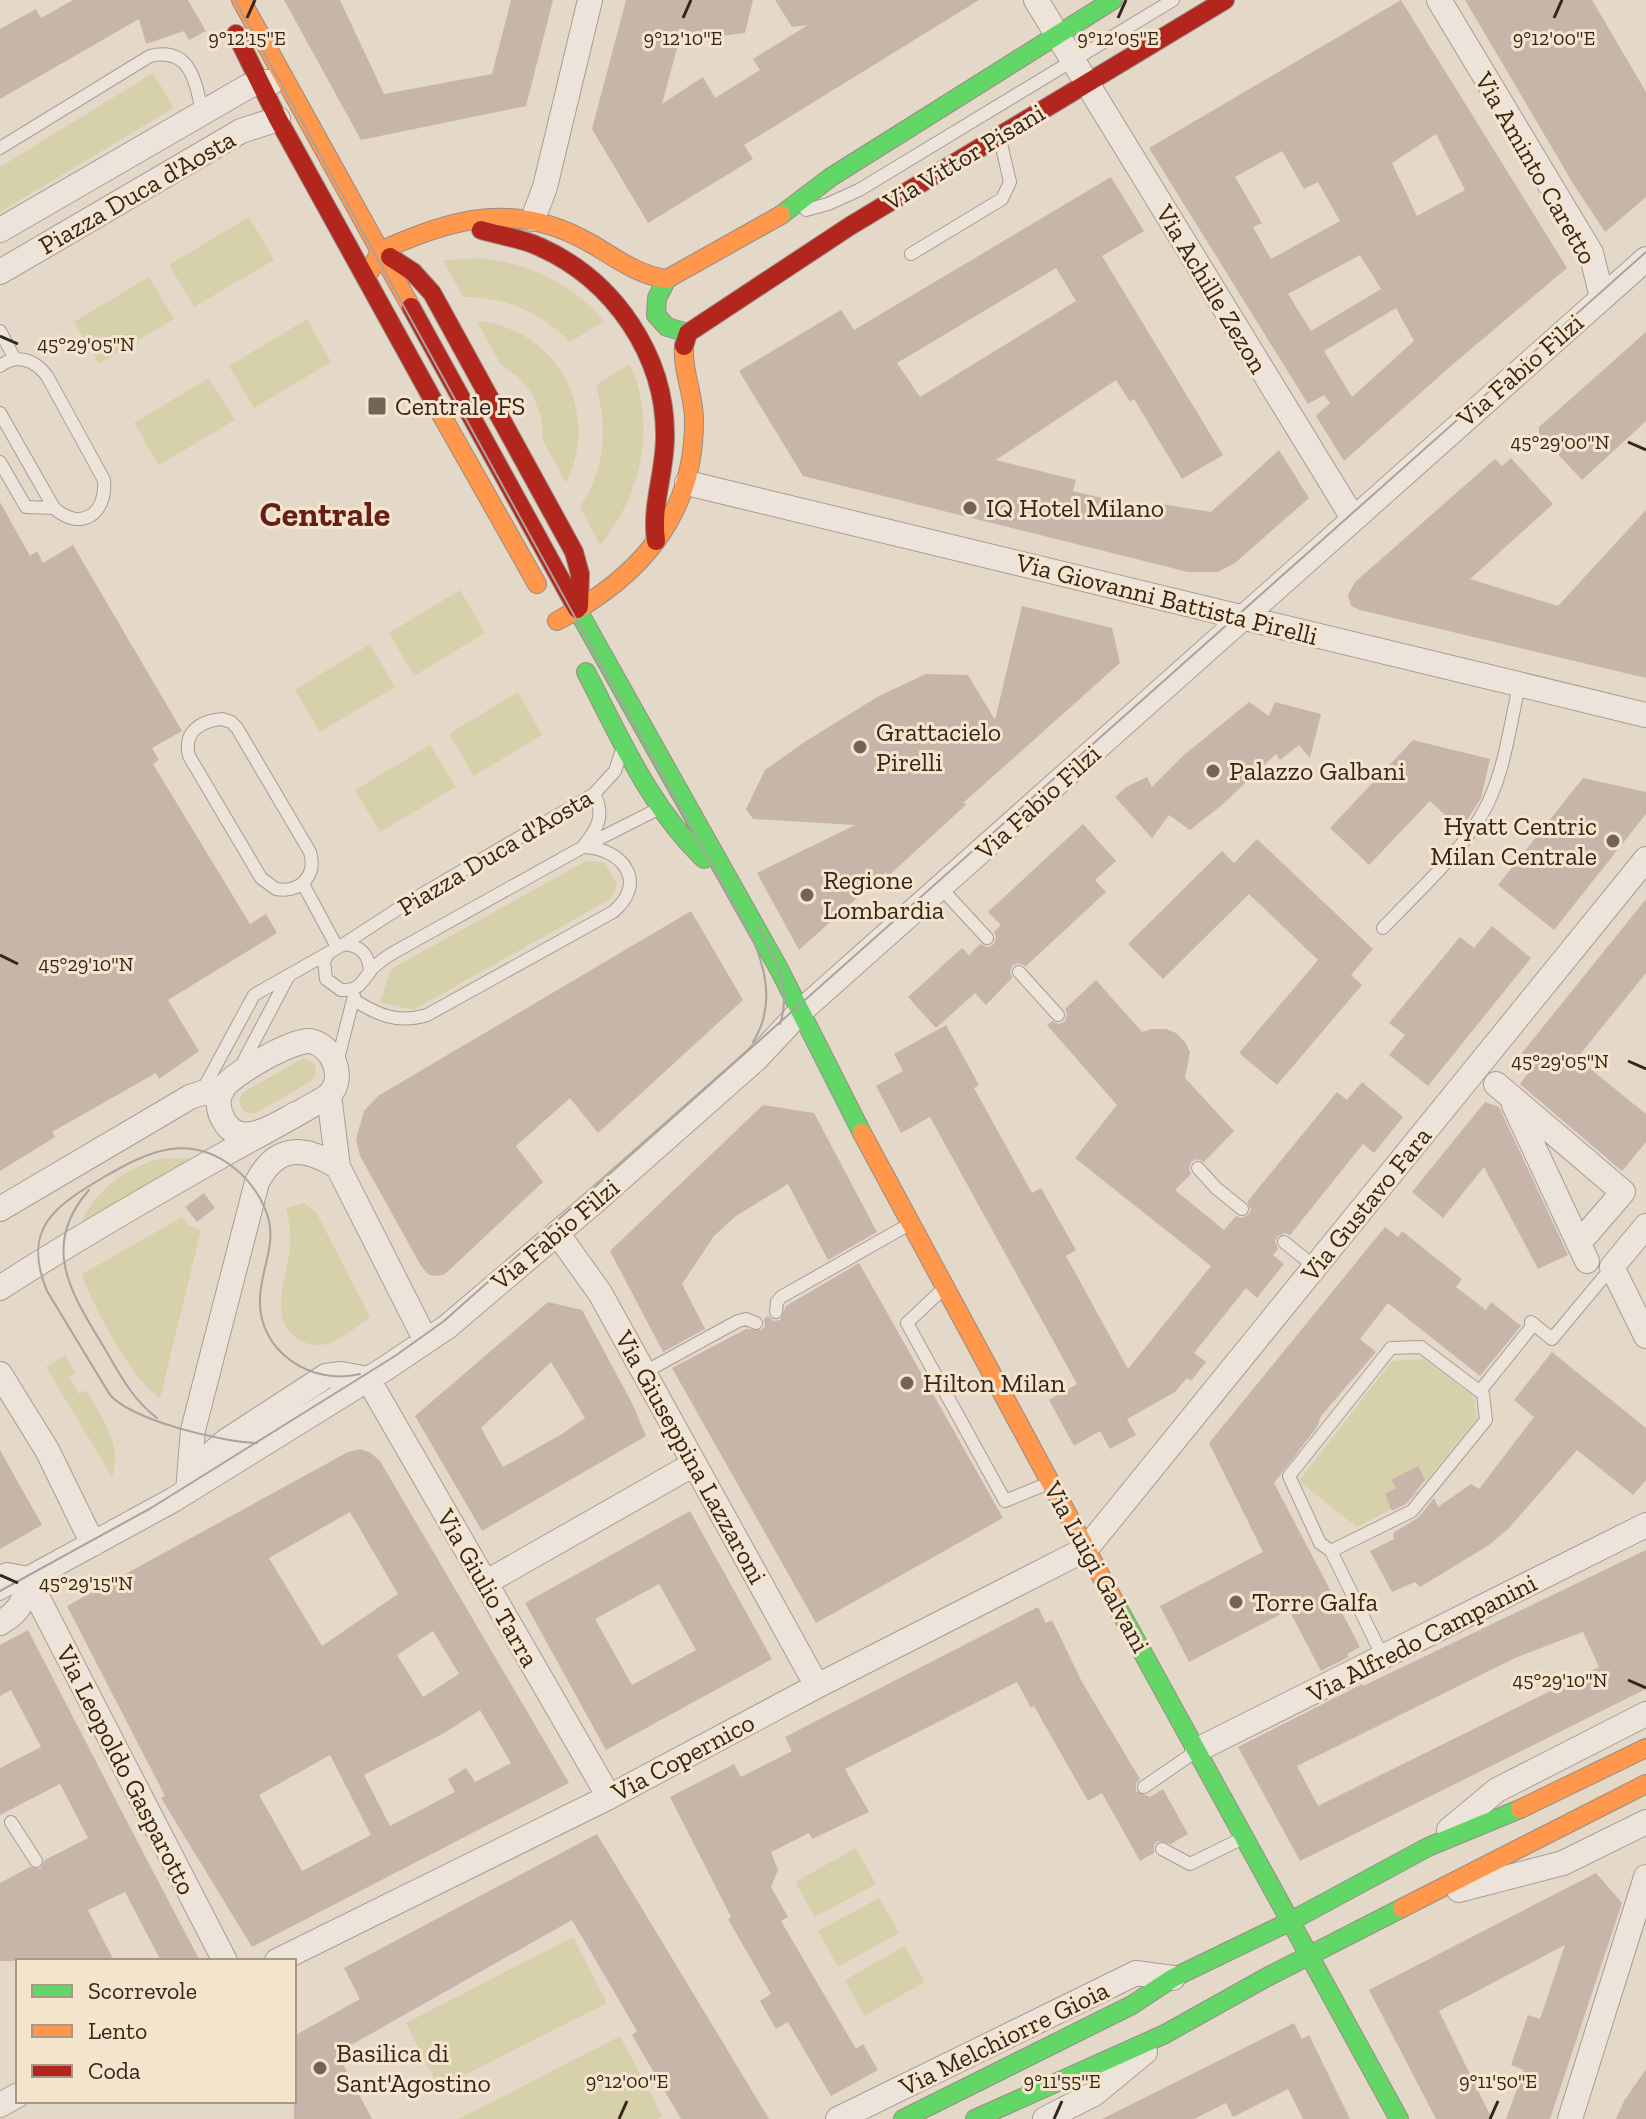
<svg xmlns="http://www.w3.org/2000/svg" width="1646" height="2119" font-family="'Zilla Slab',serif">
	<style>
		.green { fill: #d7d1ab }
		.building { fill: #c7b5aa; fill-rule: evenodd }
		.lines { fill: none; stroke-linecap: round; stroke-linejoin: round }
		.lane-casing { stroke: #a89d93; stroke-width: 14 }
		.street-casing { stroke: #a89d93; stroke-width: 26 }
		.fast-casing { stroke: #988d83; stroke-width: 20 }
		.slow-casing { stroke: #988d83; stroke-width: 20 }
		.jam-casing { stroke: #988d83; stroke-width: 20 }
		.lane { stroke: #ece4db; stroke-width: 12 }
		.street { stroke: #ece4db; stroke-width: 24 }
		.fast { stroke: #63d668; stroke-width: 18 }
		.slow { stroke: #ff974d; stroke-width: 18 }
		.jam { stroke: #b3261e; stroke-width: 18 }
		.tram { stroke: #aaa39c; stroke-width: 2 }
		.ticks { fill: none; stroke: #36251b; stroke-width: 3 }
		.poi-dot { fill: #736458; stroke: #f6e5cd; stroke-width: 3 }
		.labels { text-anchor: middle; stroke-width: 6; stroke-linejoin: round; paint-order: stroke }
		.street-label { font-size: 26px; fill: #36251b; stroke: #f6e5cd }
		.poi-label { font-size: 26px; fill: #36251b; stroke: #f6e5cd; text-anchor: start }
		.district-label { font-size: 34px; font-weight: bold; fill: #641f1a; stroke: #f6e5cd }
		.ticks-label { font-size: 20px; text-anchor: middle; fill: #36251b; stroke: #f6e5cd; stroke-width: 6; stroke-linejoin: round; paint-order: stroke }
	</style>
	<rect width="100%" height="100%" fill="#e4d8c9"/>
	<path class="green" d="M153 73 174 108 0 212V167Z
		M249 217 274 260 194 307 169 265Z
		M480 258C528 263 572 283 604 321L570 342C540 312 507 297 463 297L443 260Z
		M149 277 174 319 99 364 74 322Z
		M307 319 331 362 254 408 229 366Z
		M477 321C557 328 602 412 566 483L542 439V420L532 393 518 377 501 365Z
		M630 364C657 425 642 495 600 545L580 507C605 469 608 428 596 385Z
		M209 378 235 420 159 465 134 423Z
		M460 590 485 633 414 676 389 633Z
		M370 644 395 687 320 732 295 690Z
		M518 692 542 735 474 776 449 734Z
		M430 745 456 787 380 832 355 790Z
		M588 860 605 863 617 884 611 899 413 1010 380 1002 391 969Z
		M303 1058 315 1064 316 1074 311 1081 256 1113H249L242 1109 239 1100 244 1092Z
		M163 1158 190 1159 80 1225C95 1190 127 1167 163 1158Z
		M304 1203 316 1212 370 1317C349 1332 324 1357 298 1339 266 1318 288 1275 290 1246 291 1233 289 1221 286 1208Z
		M182 1217 189 1226 201 1230 160 1398C134 1382 91 1304 82 1274Z
		M65 1355 76 1373 69 1377 79 1394 86 1390C102 1418 123 1444 112 1477L46 1367Z
		M1424 1359 1474 1397 1477 1419 1426 1481 1414 1486 1418 1495 1357 1527 1301 1483V1478L1392 1361Z
		M856 1848 876 1884 815 1917 795 1882Z
		M879 1898 899 1933 838 1967 818 1931Z
		M573 1937 607 2003 439 2088 406 2023Z
		M905 1946 925 1982 864 2016 845 1980Z
		M620 2036 662 2116 657 2119H459Z"/>
	<path class="building" d="M73 0H188L206 31 189 40 184 31 146 44 139 19 0 99V29L36 9 41 18Z
		M284 0H340L384 94 492 74 511 0H553L526 106 361 140Z
		M626 0H753L745 33 679 41 662 104 703 77 715 98 760 70 753 59 808 25 792 27 775 0H979L744 145 753 159 648 223 592 129Z
		M1401 0 1567 268 1452 365 1344 461 1316 416 1330 403 1324 395 1308 404 1149 148ZM1436 134 1465 190 1417 216 1392 163ZM1282 151 1304 189 1318 182 1340 221 1271 259 1253 227 1262 223 1235 177ZM1360 255 1381 289 1311 331 1288 294ZM1396 308 1414 341 1352 397 1324 351Z
		M1465 0H1592L1646 92V197L1605 232 1574 185Z
		M1111 177 1144 231 1102 256 1223 455 1182 479 1134 399 1130 402 1116 380 996 460 1076 480 1073 491 1160 512 1161 504 1211 512 1279 450 1309 498 1235 563 1218 572H1188L803 476 739 371 841 310 854 330ZM1056 268 1076 301 920 397 897 363Z
		M1646 332V421L1582 480 1539 434V427Z
		M1511 458 1553 504 1470 579 1558 606 1646 510V678L1360 610 1351 606 1348 595 1355 582 1495 459 1502 466Z
		M0 502 30 556 37 551 43 563 73 545 182 731 152 748 159 760 153 764 250 924 266 914 277 933 168 1000 199 1051 159 1079 156 1073 52 1132 55 1137 0 1171Z
		M1022 606 1112 628 1120 663 963 803 967 804 887 877 886 872 799 950 757 873 855 825 753 819 746 809 765 770 806 741 879 696 926 674 968 675 995 720Z
		M1249 702 1269 716 1275 702 1321 714 1310 758 1299 745 1280 760 1276 754 1222 805 1190 830 1169 815 1152 838 1115 797 1126 787 1147 777 1152 787 1184 755Z
		M1413 740 1490 759 1481 798 1461 830 1430 801 1369 865 1330 828Z
		M1583 778 1646 792V814L1554 930 1498 885Z
		M1083 824 1116 861 1095 880 1106 892 1026 966 1018 963 1012 966 1010 973 1012 978 986 1005 975 993 936 1028 908 997 962 948 969 955 980 944 988 947 994 944 996 937 994 932 1001 925 988 912Z
		M1257 839 1373 949 1351 975 1362 985 1277 1085 1239 1053 1318 960 1249 894 1163 979 1128 944 1222 851 1234 863Z
		M1646 899V973L1577 1058 1646 1114V1142L1622 1171 1520 1084 1535 1064 1522 1053Z
		M691 911 743 1000 598 1133 570 1098 516 1146 543 1182 445 1274 437 1276 429 1275 421 1266 360 1156 356 1139 364 1111 378 1096Z
		M1492 926 1531 958 1428 1086 1389 1055 1405 1035 1389 1023 1460 937 1474 948Z
		M1096 980 1142 1032 1152 1029H1166L1176 1033 1185 1042 1190 1052 1185 1078 1234 1131 1204 1162 1197 1159 1191 1162 1189 1169 1191 1174 1175 1190 1224 1230 1236 1216 1241 1218 1248 1215 1251 1210 1247 1202 1337 1092 1347 1100 1362 1082 1403 1117 1374 1153 1363 1144 1290 1235 1285 1233 1278 1236 1275 1241 1278 1249 1273 1255 1284 1264 1257 1298 1246 1288 1194 1353 1206 1362 1191 1381 1187 1378 1175 1392 1127 1419 1136 1435 1110 1449 1100 1431 1074 1446 1049 1400 1077 1384 930 1117 901 1133 876 1086 903 1071 894 1054 946 1025 979 1085 974 1088 1032 1193 1041 1188 1076 1250 1066 1256 1128 1369 1211 1266 1075 1158 1117 1105 1047 1025 1052 1021 1059 1024 1065 1021 1067 1014 1065 1009Z
		M1485 1102 1499 1107 1568 1255 1538 1269 1484 1167 1443 1218 1412 1192Z
		M763 1105 814 1113 877 1232 828 1260 788 1184 736 1216 714 1236 682 1284 705 1329 663 1352 610 1251Z
		M204 1193 215 1208 197 1222 185 1207Z
		M1385 1227 1398 1237 1402 1231 1462 1279 1456 1287 1486 1310 1491 1302 1521 1326 1480 1376 1388 1303 1360 1339 1376 1352 1321 1416 1317 1427 1274 1483 1360 1647 1347 1654 1349 1657 1321 1671 1289 1610 1189 1662 1160 1606 1263 1552 1209 1443Z
		M859 1263 1003 1518 816 1623 672 1368 746 1329 761 1330 765 1326 764 1319 768 1316 774 1321 780 1320 786 1306Z
		M548 1302 582 1310 632 1403 646 1436 482 1531 415 1416ZM551 1362 585 1418 562 1434 503 1467 481 1428Z
		M1552 1352 1646 1428V1480L1633 1495 1577 1450 1508 1529 1489 1545 1420 1587 1415 1582 1392 1592 1370 1551 1394 1539 1393 1533 1419 1517 1434 1498 1438 1507 1471 1484 1479 1489 1534 1417 1514 1400Z
		M360 1449 371 1453 380 1461 569 1783 252 1947 161 1798 165 1796 67 1606 348 1452ZM350 1512 398 1594 322 1646 269 1558ZM433 1631 459 1674 423 1697 397 1655ZM480 1710 511 1763 475 1782 466 1768 448 1779 455 1792 390 1826 364 1775 446 1732ZM330 1755 371 1835 302 1871 259 1795Z
		M0 1450 42 1525 0 1549Z
		M1418 1466 1425 1480 1406 1504 1392 1511 1385 1494 1396 1488 1391 1480Z
		M690 1511 772 1659 606 1750 525 1603ZM659 1584 696 1650 632 1685 595 1619Z
		M1646 1550V1689L1300 1861 1238 1747 1362 1684 1363 1686ZM1583 1632 1599 1667 1318 1806 1297 1766 1515 1658Z
		M1038 1607 1046 1623 1052 1620 1082 1682 1140 1779 1136 1784V1791L1150 1797 1163 1789 1188 1834 1171 1844 1158 1841 1154 1845V1853L1140 1861 1102 1793 1088 1801 1034 1706 1031 1708 1017 1682 845 1769 869 1812 812 1839 809 1833 771 1852 778 1870 771 1887 788 1917 781 1921 856 2049 863 2044 878 2070 831 2096 788 2022 776 2029 760 2001 771 1994 728 1919 731 1917 670 1797 734 1764 741 1777 792 1751 785 1737Z
		M28 1630 122 1812 200 1961H161L125 1892 88 1910 114 1961H0V1883L30 1867 40 1869 45 1860 88 1838 60 1784 0 1815V1768L41 1747 11 1690 0 1696V1645Z
		M597 1834 769 2119H681L632 2035 637 2031 572 1920 337 2053 372 2119H294V2036L360 1999 344 1968Z
		M1596 1873 1622 1903 1550 2119H1506L1524 2070 1511 2065 1528 2015 1540 2019 1565 1945 1439 2011 1492 2119H1436L1369 1990Z
		M1294 2023 1302 2039 1309 2035 1350 2119H1303L1288 2089 1233 2117 1226 2103 1194 2119H1102Z
		M1646 2069V2119H1616L1624 2101Z"/>
	<g class="lines">
		<g class="lane-casing">
			<path id="lane" d="M0 148 150 56C191 46 196 83 202 113
				M806 210 828 204 859 190 1173 0
				M911 254 1002 199 1010 182 1000 139
				M0 331 15 359
				M0 366C17 353 35 360 47 376L104 480C107 514 81 532 54 508L0 413
				M0 462 26 507 54 508
				M222 719 231 722 237 728 310 852C317 876 300 893 276 889L261 878 189 756C183 732 200 721 222 719Z
				M585 844C598 828 605 814 594 794
				M303 884 337 947
				M941 888 987 938
				M1383 928C1416 893 1456 858 1481 816 1504 778 1509 729 1519 686
				M344 944C362 946 369 955 370 972
				M328 954 324 961 326 979 341 990C359 991 361 983 371 970 376 964 385 958 391 954L583 847 656 810
				M1019 972 1058 1015
				M354 1000C378 1015 398 1024 427 1015L613 912C649 882 622 848 583 847
				M337 1063 354 996
				M240 1068 289 975
				M201 1093 254 995 344 944 407 903 594 794 615 771 621 753
				M1198 1168 1216 1188 1242 1209
				M1284 1242 1315 1267
				M943 1289 907 1323 1005 1501 1049 1483
				M776 1312 777 1302 781 1297 908 1225
				M1531 1322 1552 1339 1612 1267
				M643 1373 738 1321 746 1319 756 1323
				M1480 1391 1534 1324
				M1331 1551 1412 1511 1486 1420 1483 1394 1421 1347 1391 1348 1289 1476 1320 1543 1331 1551 1383 1657
				M0 1594 25 1580
				M1144 1787 1195 1752
				M11 1822 36 1861
				M1162 1849 1190 1864 1241 1839"/>
		</g>
		<g class="street-casing">
			<path id="street" d="M1036 0 1353 518
				M1439 0 1591 253 1602 297
				M533 219 545 187 590 0
				M0 230 247 87 259 82H272
				M0 272 241 131 278 119
				M687 483 1646 715
				M1496 1084 1623 1192 1579 1243
				M329 1095 338 1167 426 1341
				M1514 1105 1587 1261
				M0 1209 190 1097 208 1091H222
				M1646 1226 1612 1267 1646 1336
				M557 1233 600 1293 817 1686
				M0 1288C75 1239 152 1195 230 1151 255 1137 280 1124 304 1110 312 1105 323 1100 330 1094 346 1076 332 1045 310 1041 294 1039 229 1075 222 1090 217 1099 218 1110 223 1119 239 1151 275 1125 296 1114
				M0 1374 47 1450 93 1544
				M368 1379 609 1797
				M191 1482 201 1463 226 1441 326 1376 341 1374 368 1379
				M188 1491 193 1430 257 1182C277 1144 304 1146 338 1167
				M0 1579 7 1575 28 1579 173 1500 386 1368 447 1327 594 1202 756 1059 800 1012 1646 259
				M28 1579 225 1961
				M485 1583 694 1464
				M0 1623C20 1612 25 1600 28 1579
				M1197 1750 1646 1525
				M1449 1830 1497 1790 1646 1714
				M1459 1890 1563 1863 1646 1822
				M277 1961 609 1797 817 1686 1086 1549 1646 859
				M0 2105 18 2095
				M838 2119 1136 1973 1173 1978
				M1045 2119 1094 2094 1145 2052
				M1570 2119 1646 1877"/>
		</g>
		<g class="fast-casing">
			<path id="fast" d="M781 215 831 177 1113 0
				M667 279 657 298 656 315 667 327 688 333
				M577 609 779 969 862 1133
				M586 672C621 739 649 806 704 859
				M1117 1606 1399 2119
				M903 2119 1132 2005 1173 1978 1291 1921 1428 1847 1520 1809
				M975 2119 1165 2034 1267 1977 1402 1908"/>
		</g>
		<g class="slow-casing">
			<path id="slow" d="M241 0 411 307
				M371 270 380 251C454 218 515 200 590 243 616 258 637 275 667 279L781 215
				M433 400 537 584
				M557 621C639 578 695 516 694 419 694 395 682 371 684 346
				M862 1133 1117 1606
				M1520 1809 1646 1748
				M1402 1908 1646 1784"/>
		</g>
		<g class="jam-casing">
			<path id="jam" d="M236 34 278 119 433 400
				M481 230C501 236 522 238 540 247 614 280 666 356 665 437 665 473 651 505 656 541
				M390 257 413 272 432 293 574 552 580 574 579 607
				M411 307 577 609
				M684 346 688 333 850 226 1225 0"/>
		</g>
		<use href="#lane" class="lane"/>
		<use href="#street" class="street"/>
		<use href="#fast" class="fast"/>
		<use href="#slow" class="slow"/>
		<use href="#jam" class="jam"/>
		<path class="tram" d="M235 0 754 942C768 976 773 1010 753 1042
			M758 926C775 957 792 989 780 1024
			M89 1190C39 1247 72 1294 105 1349 120 1375 133 1400 157 1418
			M257 1443C222 1442 134 1421 110 1395L47 1291C21 1228 55 1206 104 1177 147 1152 188 1132 233 1167 250 1180 264 1200 269 1221 275 1248 260 1273 260 1299 258 1352 312 1386 360 1374
			M0 1591 151 1508 395 1356 444 1321 1646 252"/>
	</g>
	<path class="ticks" d="M247 18 255 0M683 18 691 0M1118 18 1126 0M1554 18 1562 0M0 336 18 344M1628 442 1646 450M0 955 18 964M1628 1061 1646 1069M0 1575 18 1583M1628 1680 1646 1688M619 2119 627 2101M1054 2119 1062 2101M1490 2119 1498 2101"/>
	<g class="poi-dot">
		<rect x="367" y="396" width="20" height="20" rx="4"/>
		<circle cx="970" cy="508" r="8"/>
		<circle cx="860" cy="747" r="8"/>
		<circle cx="1213" cy="771" r="8"/>
		<circle cx="1613" cy="841" r="8"/>
		<circle cx="807" cy="895" r="8"/>
		<circle cx="907" cy="1383" r="8"/>
		<circle cx="1236" cy="1602" r="8"/>
		<circle cx="320" cy="2068" r="8"/>
	</g>
	<g class="labels">
		<g class="street-label">
			<text transform="translate(964 157) rotate(-31)" y="9">Via Vittor Pisani</text>
			<text transform="translate(1536 168) rotate(60)" y="9">Via Aminto Caretto</text>
			<text transform="translate(137 192) rotate(-30)" y="9">Piazza Duca d'Aosta</text>
			<text transform="translate(1212 289) rotate(59)" y="9">Via Achille Zezon</text>
			<text transform="translate(1520 370) rotate(-41)" y="9">Via Fabio Filzi</text>
			<text transform="translate(1167 599) rotate(14)" y="9">Via Giovanni Battista Pirelli</text>
			<text transform="translate(1038 802) rotate(-42)" y="9">Via Fabio Filzi</text>
			<text transform="translate(495 852) rotate(-31)" y="9">Piazza Duca d'Aosta</text>
			<text transform="translate(1366 1204) rotate(-51)" y="9">Via Gustavo Fara</text>
			<text transform="translate(555 1234) rotate(-40)" y="9">Via Fabio Filzi</text>
			<text transform="translate(691 1457) rotate(61)" y="9">Via Giuseppina Lazzaroni</text>
			<text transform="translate(1097 1567) rotate(61)" y="9">Via Luigi Galvani</text>
			<text transform="translate(488 1588) rotate(60)" y="9">Via Giulio Tarra</text>
			<text transform="translate(1422 1638) rotate(-27)" y="9">Via Alfredo Campanini</text>
			<text transform="translate(683 1757) rotate(-28)" y="9">Via Copernico</text>
			<text transform="translate(126 1770) rotate(63)" y="9">Via Leopoldo Gasparotto</text>
			<text transform="translate(1004 2038) rotate(-26)" y="9">Via Melchiorre Gioia</text>
		</g>
		<g class="poi-label">
			<text x="395" y="415">Centrale FS</text>
			<text x="986" y="517">IQ Hotel Milano</text>
			<text x="876" y="741">Grattacielo<tspan x="876" dy="30">Pirelli</tspan></text>
			<text x="1229" y="780">Palazzo Galbani</text>
			<text x="1597" y="835" text-anchor="end">Hyatt Centric<tspan x="1597" dy="30">Milan Centrale</tspan></text>
			<text x="823" y="889">Regione<tspan x="823" dy="30">Lombardia</tspan></text>
			<text x="923" y="1392">Hilton Milan</text>
			<text x="1252" y="1611">Torre Galfa</text>
			<text x="336" y="2062">Basilica di<tspan x="336" dy="30">Sant'Agostino</tspan></text>
		</g>
		<g class="district-label">
			<text x="325" y="526">Centrale</text>
		</g>
	</g>
	<g class="ticks-label">
		<text x="247" y="45">9°12'15"E</text>
		<text x="683" y="45">9°12'10"E</text>
		<text x="1118" y="45">9°12'05"E</text>
		<text x="1554" y="45">9°12'00"E</text>
		<text x="86" y="351">45°29'05"N</text>
		<text x="1560" y="449">45°29'00"N</text>
		<text x="86" y="971">45°29'10"N</text>
		<text x="1560" y="1068">45°29'05"N</text>
		<text x="86" y="1590">45°29'15"N</text>
		<text x="1560" y="1687">45°29'10"N</text>
		<text x="627" y="2088">9°12'00"E</text>
		<text x="1062" y="2088">9°11'55"E</text>
		<text x="1498" y="2088">9°11'50"E</text>
	</g>
	<rect x="16" y="1959" width="280" height="144" fill="#f6e5cd" stroke="#a99886" stroke-width="2"/>
	<rect x="32" y="1985" width="40" height="12" fill="#63d668" stroke="#a99886" stroke-width="2"/>
	<text x="88" y="1999" font-size="24" fill="#36251b">Scorrevole</text>
	<rect x="32" y="2025" width="40" height="12" fill="#ff974d" stroke="#a99886" stroke-width="2"/>
	<text x="88" y="2039" font-size="24" fill="#36251b">Lento</text>
	<rect x="32" y="2065" width="40" height="12" fill="#b3261e" stroke="#a99886" stroke-width="2"/>
	<text x="88" y="2079" font-size="24" fill="#36251b">Coda</text>
</svg>
